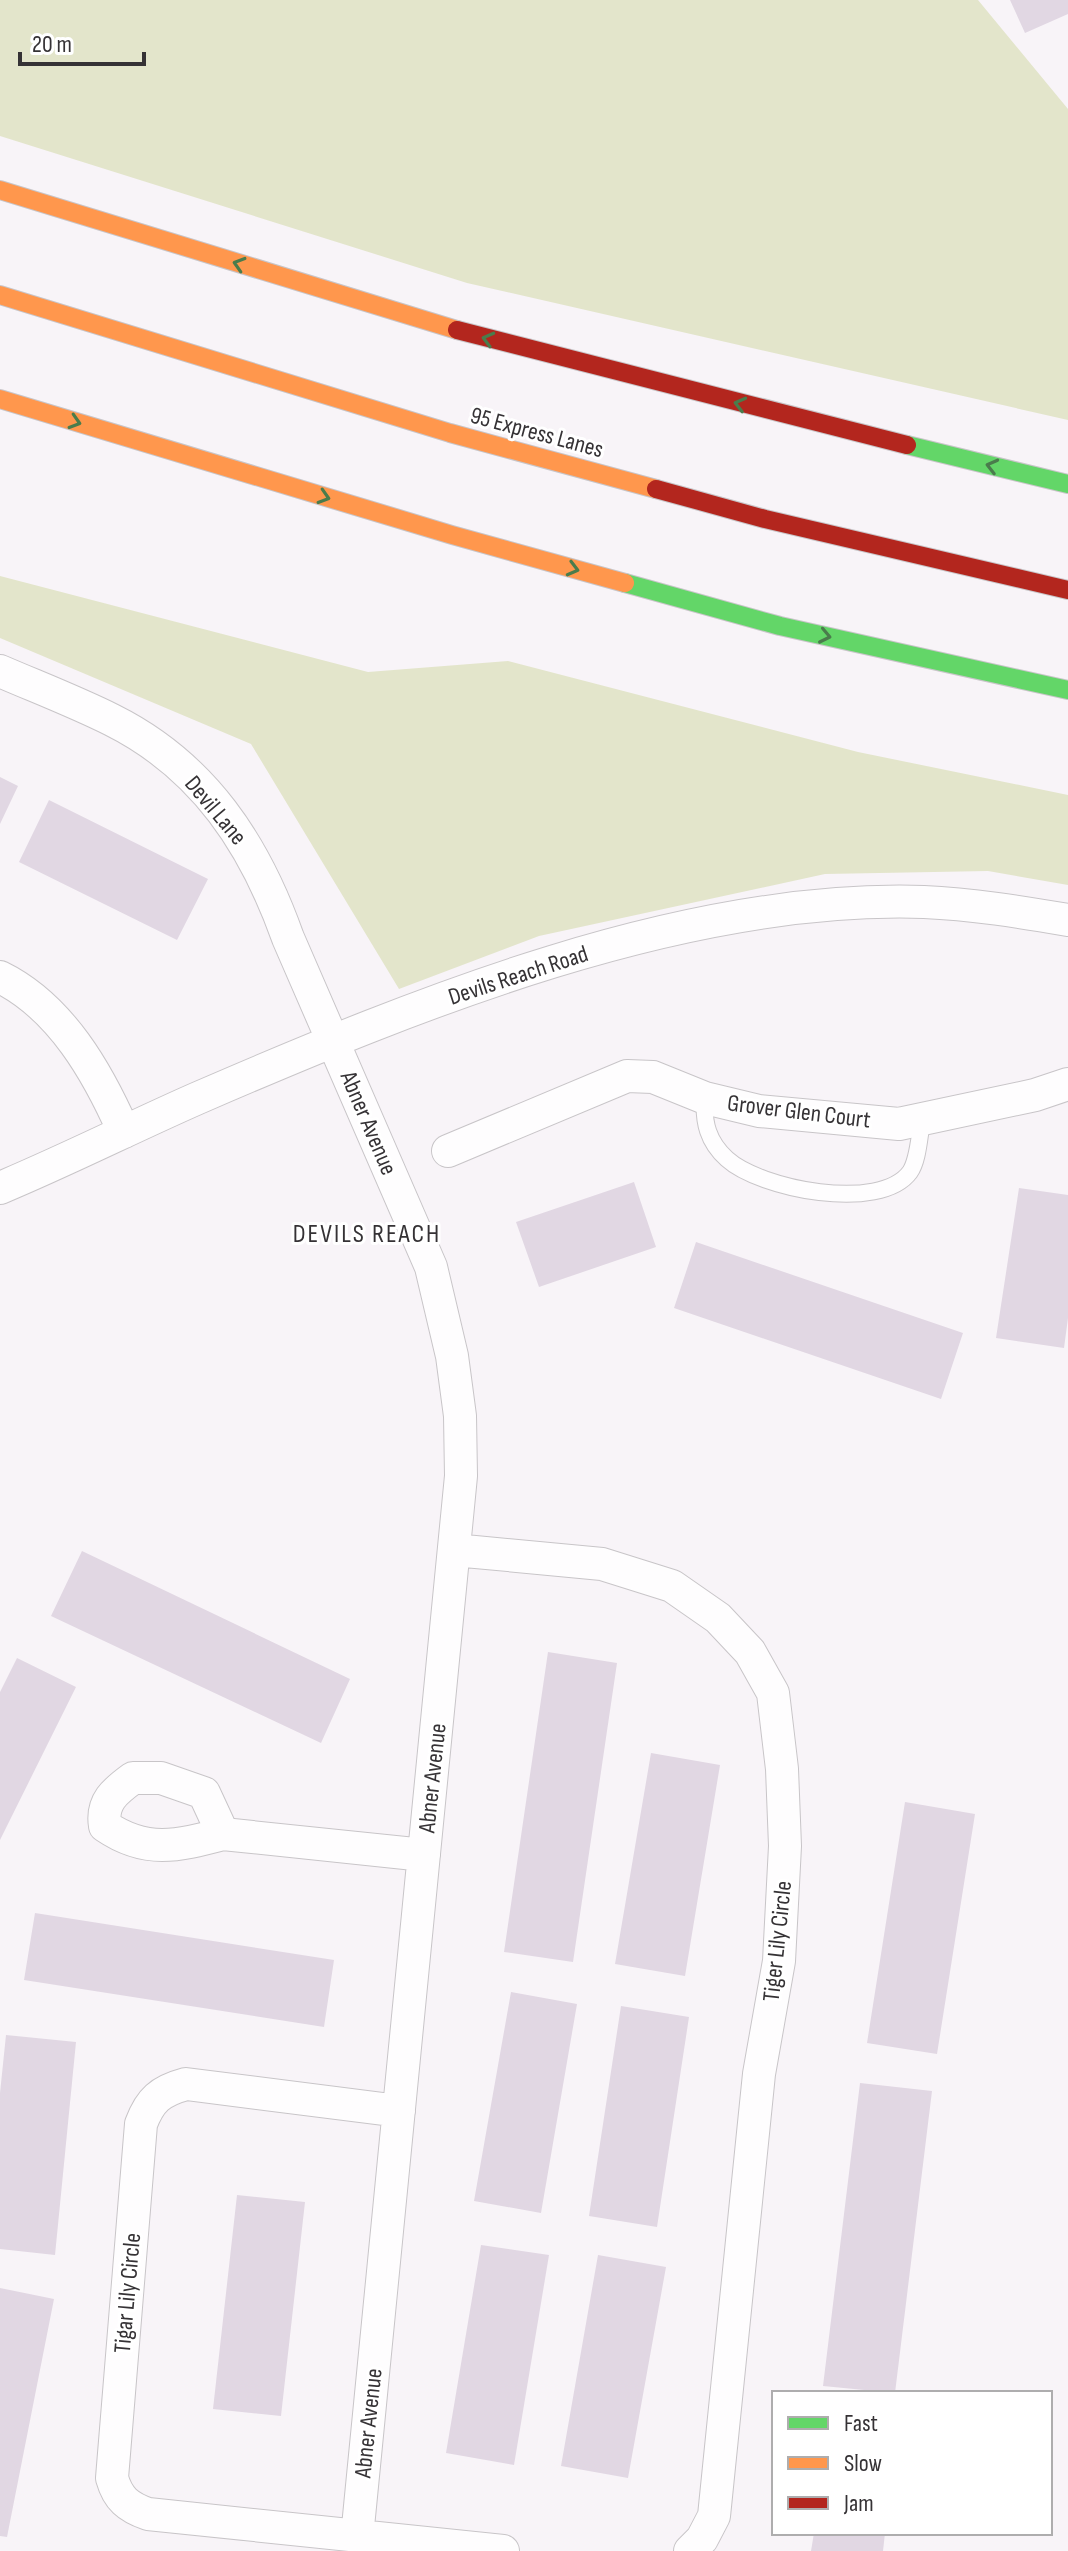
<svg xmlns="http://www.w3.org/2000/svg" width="1068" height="2551" font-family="'Sofia Sans Condensed',sans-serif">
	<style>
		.green { fill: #e3e5cb }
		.building { fill: #e1d7e3 }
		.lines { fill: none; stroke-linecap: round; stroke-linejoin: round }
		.lane-casing { stroke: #c8c5c8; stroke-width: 18 }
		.street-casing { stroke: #c8c5c8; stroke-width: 34 }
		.fast-casing { stroke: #c8c5c8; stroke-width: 20 }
		.slow-casing { stroke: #c8c5c8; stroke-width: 20 }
		.jam-casing { stroke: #c8c5c8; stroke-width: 20 }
		.lane { stroke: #fefdfe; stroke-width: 16 }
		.street { stroke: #fefdfe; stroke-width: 32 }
		.fast { stroke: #63d668; stroke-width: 18 }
		.slow { stroke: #ff974d; stroke-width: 18 }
		.jam { stroke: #b3261e; stroke-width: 18 }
		.oneway { stroke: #4a7c4c }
		.labels { text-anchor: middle; stroke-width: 6; stroke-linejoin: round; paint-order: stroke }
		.street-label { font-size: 24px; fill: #353235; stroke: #fff }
		.neighbourhood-label { font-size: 26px; letter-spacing: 2px; fill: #353235; stroke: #fff }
	</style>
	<rect width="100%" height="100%" fill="#f8f4f8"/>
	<path class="green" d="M0 0H978L1068 109V420L467 283 0 136Z
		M0 576 368 672 508 661 858 752 1068 795V885L988 871 825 874 539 936 399 989 251 744 0 638Z"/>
	<path class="building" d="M1010 0H1068V14L1025 33Z
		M0 777 18 786 0 824Z
		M49 800 208 879 177 940 19 862Z
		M634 1182 656 1247 539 1287 516 1222Z
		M1019 1188 1068 1195V1318L1064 1348 996 1338Z
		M696 1242 963 1333 941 1399 674 1308Z
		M82 1551 350 1679 321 1743 51 1616Z
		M548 1652 617 1663 573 1962 504 1952Z
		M17 1658 76 1687 0 1840V1692Z
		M651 1753 720 1765 685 1976 615 1964Z
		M905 1802 975 1814 937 2054 867 2043Z
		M35 1913 334 1960 324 2027 24 1980Z
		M511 1992 577 2004 541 2213 474 2201Z
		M621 2006 689 2017 657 2227 589 2216Z
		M6 2035 76 2042 55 2255 0 2249V2093Z
		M860 2083 932 2091 895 2393 823 2386Z
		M237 2195 305 2202 281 2416 213 2409Z
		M481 2245 549 2255 514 2465 446 2453Z
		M598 2255 666 2267 628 2478 561 2466Z
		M0 2288 54 2299 7 2537 0 2536Z
		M814 2533H885L883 2551H811Z"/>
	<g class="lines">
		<g class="lane-casing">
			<path id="lane" d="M705 1098C703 1122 708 1142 727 1159 760 1189 880 1213 910 1172 919 1159 919 1133 923 1118"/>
		</g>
		<g class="street-casing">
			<path id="street" d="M0 671C37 687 76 702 112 720 204 766 255 845 288 938L431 1267 452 1356 460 1416 461 1476 357 2537
				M0 977C61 1007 98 1073 124 1132
				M448 1151 627 1076 653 1077 705 1098 759 1111 899 1124 1035 1095 1068 1084
				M0 1188C67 1160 132 1127 198 1098 415 1004 684 894 924 902 972 904 1021 912 1068 920
				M454 1550 602 1564 672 1586 718 1618 750 1652 773 1693 782 1769 785 1846 779 1961 759 2074 714 2516 702 2539 690 2551
				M133 1778H161L204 1793 223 1834C177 1846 146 1854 105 1826 101 1802 115 1791 133 1778Z
				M223 1834 424 1855
				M399 2111 186 2084C160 2091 150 2100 141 2124L112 2478C118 2499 128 2507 148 2514L503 2551"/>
		</g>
		<g class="fast-casing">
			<path id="fast" d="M907 445 1068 484
				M625 583 780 626 1068 690"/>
		</g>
		<g class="slow-casing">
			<path id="slow" d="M0 190 457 330
				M0 295 450 433 656 489
				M0 399 452 535 625 583"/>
		</g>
		<g class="jam-casing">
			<path id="jam" d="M457 330 907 445
				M656 489 765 519 1068 590"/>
		</g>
		<use href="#lane" class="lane"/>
		<use href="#street" class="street"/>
		<use href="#fast" class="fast"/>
		<use href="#slow" class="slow"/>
		<use href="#jam" class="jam"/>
	</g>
	<defs><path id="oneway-chevron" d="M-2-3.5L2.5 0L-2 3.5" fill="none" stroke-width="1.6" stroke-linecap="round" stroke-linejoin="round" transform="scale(2)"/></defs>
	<g class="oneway">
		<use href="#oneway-chevron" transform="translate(239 264) rotate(-163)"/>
		<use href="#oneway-chevron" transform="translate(488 339) rotate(-165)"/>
		<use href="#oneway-chevron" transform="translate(740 404) rotate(-166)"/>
		<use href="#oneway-chevron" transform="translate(75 422) rotate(17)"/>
		<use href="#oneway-chevron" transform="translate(992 466) rotate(-166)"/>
		<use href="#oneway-chevron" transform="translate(324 497) rotate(17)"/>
		<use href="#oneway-chevron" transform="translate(573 569) rotate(15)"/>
		<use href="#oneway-chevron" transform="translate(825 636) rotate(12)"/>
	</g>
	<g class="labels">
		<g class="street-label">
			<text transform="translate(537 432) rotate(15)" y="8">95 Express Lanes</text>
			<text transform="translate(216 810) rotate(50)" y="8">Devil Lane</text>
			<text transform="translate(518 975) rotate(-18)" y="8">Devils Reach Road</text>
			<text transform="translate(799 1111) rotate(7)" y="8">Grover Glen Court</text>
			<text transform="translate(369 1123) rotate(67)" y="8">Abner Avenue</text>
			<text transform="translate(432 1778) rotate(-84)" y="8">Abner Avenue</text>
			<text transform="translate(777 1941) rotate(-84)" y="8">Tiger Lily Circle</text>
			<text transform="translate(127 2293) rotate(-85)" y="8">Tigar Lily Circle</text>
			<text transform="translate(368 2423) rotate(-84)" y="8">Abner Avenue</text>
		</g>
		<g class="neighbourhood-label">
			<text x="367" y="1242">DEVILS REACH</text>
		</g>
	</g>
	<rect x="772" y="2391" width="280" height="144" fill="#ffffff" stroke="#aeadae" stroke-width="2"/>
	<rect x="788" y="2417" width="40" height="12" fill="#63d668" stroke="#aeadae" stroke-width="2"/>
	<text x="844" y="2431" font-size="24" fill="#353235">Fast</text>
	<rect x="788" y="2457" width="40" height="12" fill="#ff974d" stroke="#aeadae" stroke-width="2"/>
	<text x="844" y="2471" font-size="24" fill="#353235">Slow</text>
	<rect x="788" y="2497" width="40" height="12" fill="#b3261e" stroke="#aeadae" stroke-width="2"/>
	<text x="844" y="2511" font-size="24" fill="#353235">Jam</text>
	<path d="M20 52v12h124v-12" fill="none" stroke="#353235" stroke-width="4"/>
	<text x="32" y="52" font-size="24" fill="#353235" stroke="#ffffff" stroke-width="6" paint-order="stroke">20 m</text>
</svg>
